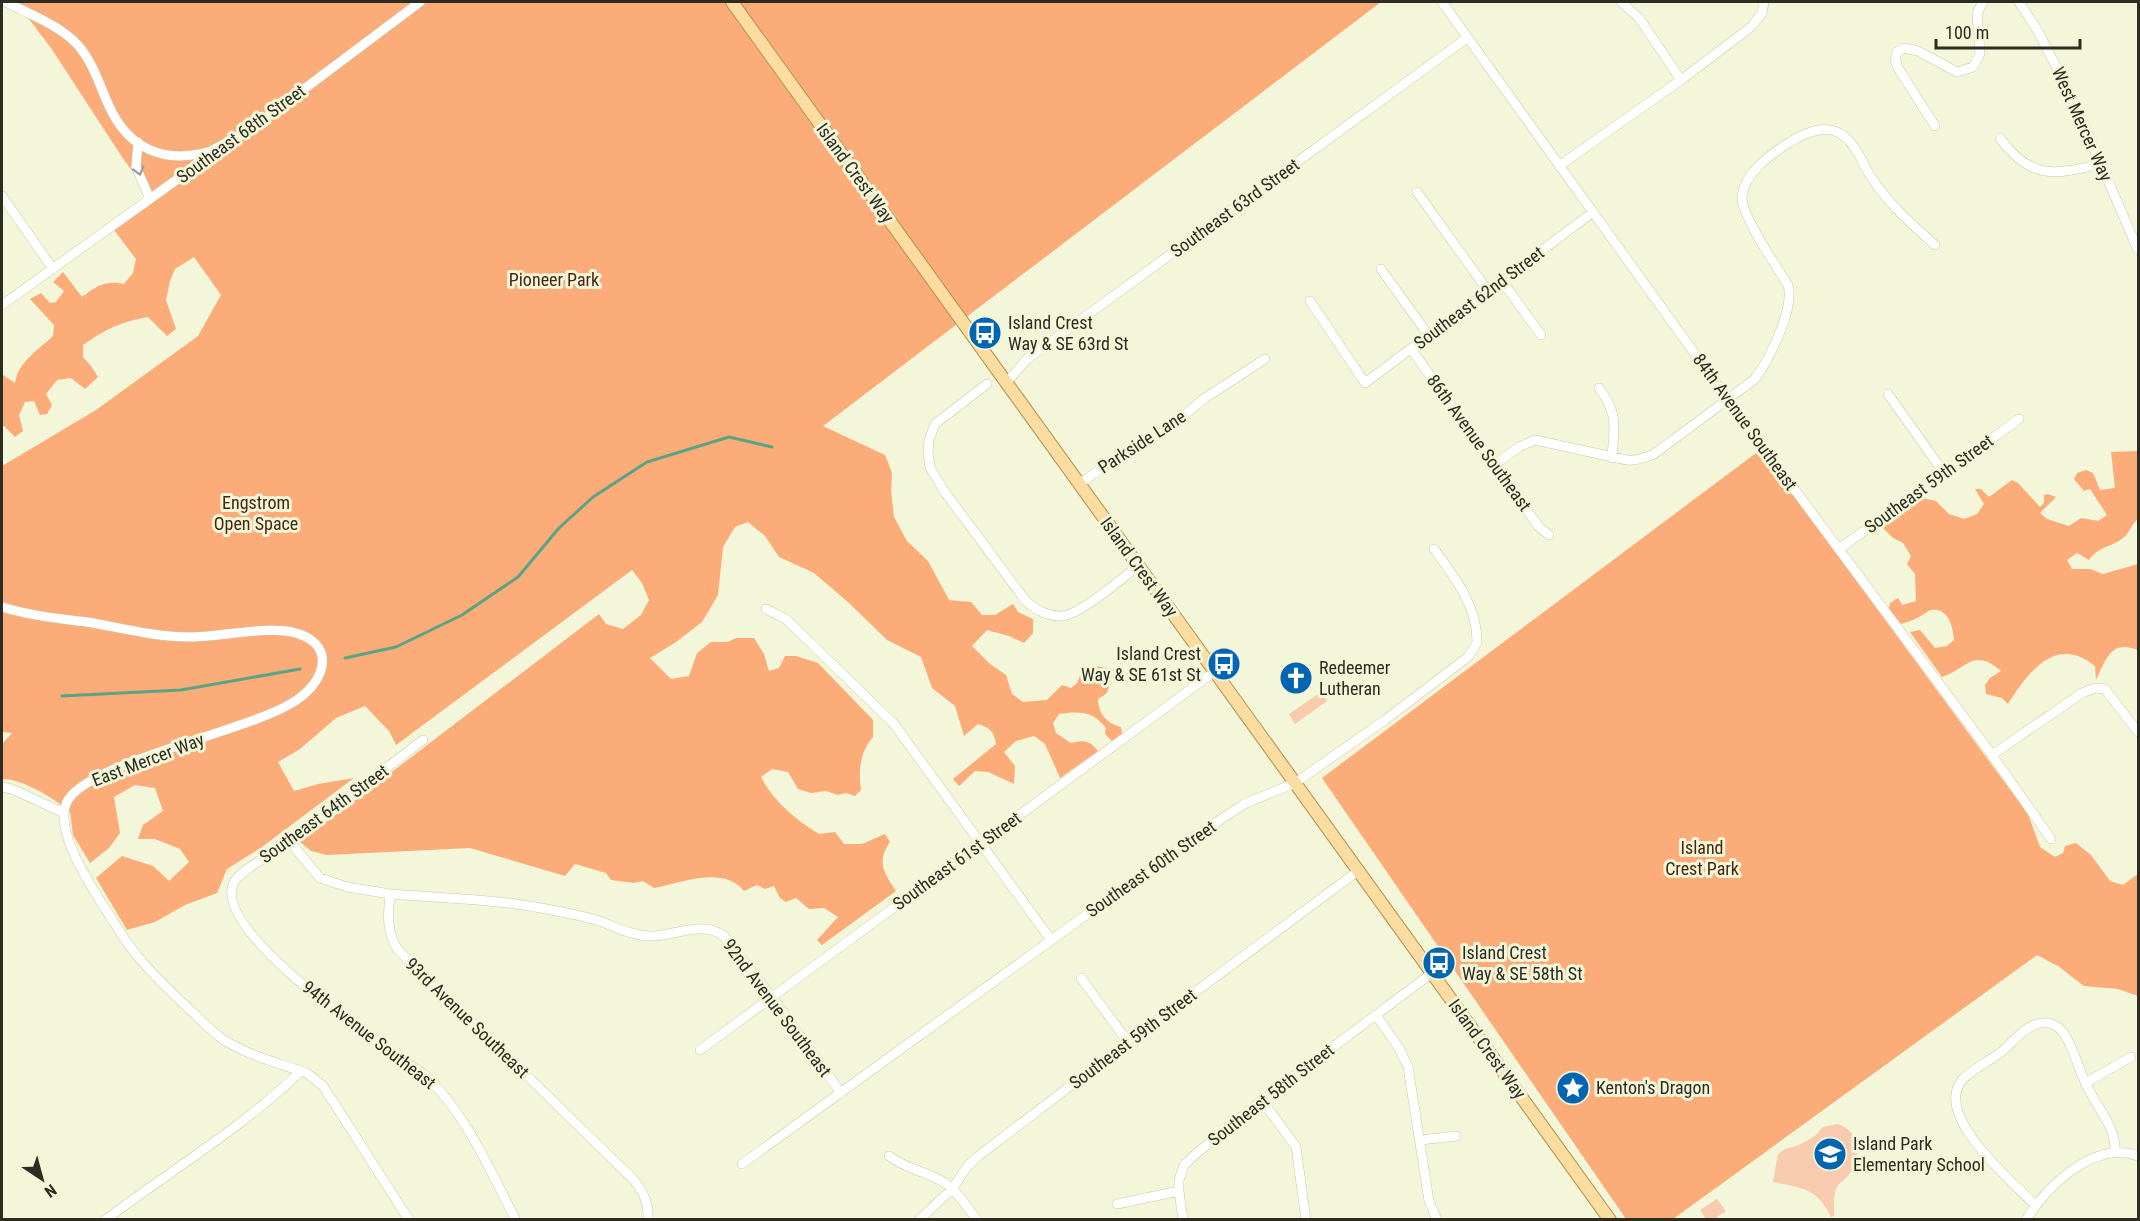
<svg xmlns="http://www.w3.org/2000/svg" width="2140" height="1221" font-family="'Roboto Condensed',sans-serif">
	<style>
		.green { fill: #f8cbaf }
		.forest { fill: #fcac79 }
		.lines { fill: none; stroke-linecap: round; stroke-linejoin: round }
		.stream { stroke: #5aa384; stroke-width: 3 }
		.minor-casing { stroke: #c8c9ad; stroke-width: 10 }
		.major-casing { stroke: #b18f4b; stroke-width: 14 }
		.minor { stroke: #fff; stroke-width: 9 }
		.major { stroke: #fbdca1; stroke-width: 12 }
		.oneway { stroke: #a0a09b }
		.labels { text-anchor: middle; stroke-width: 6; stroke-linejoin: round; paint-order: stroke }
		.street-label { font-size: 18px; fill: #2c2c21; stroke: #f4f6d9 }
		.park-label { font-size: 18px; fill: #462610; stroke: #f4f6d9 }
		.poi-label { font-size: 18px; fill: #2c2c21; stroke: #f4f6d9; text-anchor: start }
	</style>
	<rect width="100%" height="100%" fill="#f4f6d9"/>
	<path class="green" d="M1321 692 1327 701 1295 724 1289 714Z
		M1837 1124C1862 1131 1862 1159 1847 1177 1844 1180 1839 1183 1837 1187 1833 1194 1834 1208 1834 1216L1831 1217C1817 1188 1803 1188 1773 1182L1778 1154 1785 1149 1799 1145 1815 1136 1823 1127Z
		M1717 1199 1726 1211 1714 1219H1706L1700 1210Z"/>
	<path class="forest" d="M16 2H1381L823 426 885 455 892 473 891 491 894 517 907 541 928 561 949 600 971 602 982 615H995L1013 604 1018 612 1033 619V633L1024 643 1009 636 987 630 972 646 990 664 1006 675 1012 694 1023 702 1047 700 1062 685 1071 688 1077 683 1081 673 1094 666 1107 668 1112 676 1107 693 1098 699C1098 713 1107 724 1121 727L1122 734 1112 741 1105 734 1106 728C1093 711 1080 711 1059 714L1053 723 1056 733 1071 743C1084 740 1089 740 1098 751L1060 778 1045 744 1034 736 1016 741 1004 752 1015 766 1014 784 988 772 975 771 959 786 953 779 996 744C994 731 990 728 978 724L964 736 955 706 932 688 921 657 887 640 849 603 814 573 779 557 765 536 748 522 735 527 723 547 718 595 702 622 676 642 650 658 671 679 689 676 697 653 711 642H728L736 638H754L764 654 769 671 779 668 785 656H796L818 663 873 720V737C860 752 858 771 861 790L855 796 846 793 838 795 826 791 811 793 798 789 788 772 772 769 761 777C774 802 795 819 819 834L835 832 844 844H862L885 834 890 842C876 862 884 873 896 891L822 945 817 940 838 917 824 908 809 909 796 898 786 902 780 898 774 886 765 889 757 885 744 891C723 865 682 883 654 888L643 881 634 883 611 880 606 873 575 864 565 876 470 848 327 855 311 851 300 842 599 614 606 624 623 629 641 615 649 600 642 583 632 570 396 745 389 731 365 706 336 718 300 749 278 762 294 791 318 784 354 778 262 847 227 869 217 893 185 905 155 922 127 930 96 878 122 856 153 866 169 881 189 862 180 849 155 839H138L143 825 163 811 155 788 135 785 114 797 120 833 109 848 90 863 73 835 70 812C54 798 23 779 2 779V744L12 733 2 732V466L96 410 198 336 221 295 194 257 175 269 170 281 166 300 176 329 167 336 148 317C118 323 108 328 83 345V357L91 366 98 377 85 389 71 378 57 380 46 394 52 405 47 414 40 415 34 401 25 402 19 415 23 431 15 437 4 426H2V377L3 375 15 383C18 362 38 350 53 336L54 325 30 299 41 293 50 303 56 302 64 291 53 282 63 272 82 297C97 286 105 280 124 284L133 273 136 259 114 230 154 202 122 157 51 48Z
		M2138 451V519C2131 524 2130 533 2123 538 2110 548 2099 546 2089 560L2077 553 2067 560 2072 569H2090L2103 574 2138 564V650C2111 639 2106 659 2096 680L2095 666C2056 634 2028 672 2008 704L2002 698 1986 694 1985 685 1990 678 2001 671C1973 647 1967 669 1942 677L1910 632 1920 630 1935 648 1947 646 1954 640C1953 628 1949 607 1931 610 1927 611 1923 615 1919 617 1914 620 1907 622 1901 624L1889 609 1890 603 1898 598 1902 605 1916 601 1915 574 1907 564 1911 556 1903 543 1893 538 1882 527 1922 498 1936 501 1949 514 1964 519 1977 514 1984 504 1975 489H1981L1989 497 2012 480 2018 483 2040 507 2044 503V495L2048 494 2056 497 2040 513 2047 519 2069 526 2081 518 2098 521 2107 515 2090 489 2084 491 2074 479 2077 473 2086 470 2093 473 2100 490 2115 488 2111 452Z
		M1756 453 1760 454 1787 492 1793 495 2028 814 2040 847 2055 857 2063 853 2065 846 2076 843 2091 855 2110 881 2123 885 2138 874V996L2118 989 2084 986 2058 966 2037 955 1673 1219H1626L1322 778Z"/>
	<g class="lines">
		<path class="stream" d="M345 658 396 647 462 615 518 577 559 528 593 497 647 462 729 437 772 447
			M62 696 181 690 300 669"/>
		<g class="minor-casing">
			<path id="minor" d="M6 2C29 14 59 25 77 44 93 62 99 84 109 106 128 148 163 164 207 152
				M1442 2 1728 400 1992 755 2051 839
				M1621 2 1639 18 1681 80
				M2019 2 2039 33 2074 102 2138 250
				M1935 126 1898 68 1895 59 1897 52 1904 48 1918 51 1957 72 1973 67 1980 54 1977 13 1983 2
				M2000 138C2030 180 2055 175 2100 164
				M138 142 136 167 150 199
				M1559 166 1681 80 1751 27 1762 13 1764 2
				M1417 192 1488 291
				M2 196 53 269
				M1381 269 1429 336
				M1502 281 1541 335
				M1310 301 1365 383 1593 212
				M2 305 186 173 209 152 248 131 420 2
				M1411 349 1539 527 1549 535
				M1006 383 1027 359 1467 38
				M987 384 935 424 929 440 928 452 930 467 944 491 1025 600C1035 610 1049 617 1063 616 1082 613 1121 579 1138 566
				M1599 388C1619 415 1614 426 1612 458
				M1888 394 1944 473
				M1494 465 1519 447 1535 440 1627 460C1637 461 1645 458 1654 454L1755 379C1769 360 1795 308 1788 285 1777 267 1740 214 1742 196 1745 172 1771 154 1790 142 1804 134 1821 125 1837 132 1851 138 1859 154 1865 167 1883 199 1908 221 1935 245
				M1079 484 1130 449 1165 431 1205 398 1265 359
				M1839 549 2019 419
				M2 607C31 616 63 619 93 623 125 629 157 637 190 637 219 637 266 626 292 632 335 642 328 678 298 699 255 731 82 762 66 804 54 835 97 895 113 921 133 955 158 980 187 1007 198 1017 209 1029 221 1038 246 1055 278 1063 307 1073L323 1086 409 1220
				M766 609 786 619 894 724 1051 940
				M423 740C378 774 334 809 289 842 276 851 241 870 234 882 209 932 389 1050 425 1075 467 1115 489 1169 516 1220
				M1992 755 2082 693 2095 688 2105 689 2138 732
				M2 787 12 789 64 813
				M289 841 320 878 347 887 390 894C388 915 386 931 398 950L635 1181C644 1194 649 1203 648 1220
				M390 894C442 898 495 899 546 909 562 912 580 915 596 920 614 926 634 937 653 936 678 935 702 920 724 936L772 997 841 1093
				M1081 978 1128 1042
				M1376 1015 1399 1048 1408 1067 1429 1201 1437 1220
				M700 1050 1214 672
				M2085 1083 2131 1057
				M1262 1100 1296 1147 1306 1220
				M1420 1140 1456 1136
				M889 1156C906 1169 928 1172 945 1183 958 1192 968 1208 977 1220
				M742 1164 1184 844 1244 804 1295 783 1385 720 1468 657 1477 643C1478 607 1454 576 1434 549
				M1179 1191 1183 1220
				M1117 1204 1179 1191V1180L1184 1165 1197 1153 1262 1100 1432 973
				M2035 1205C2012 1181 1933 1116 1962 1080 1974 1067 1993 1060 2006 1048 2018 1036 2033 1018 2052 1024 2057 1026 2062 1030 2065 1035 2074 1050 2078 1067 2085 1082 2094 1104 2117 1127 2115 1152
				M105 1220C170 1171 242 1128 301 1071
				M919 1220 952 1189 967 1167 977 1157 1128 1042 1358 871
				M2026 1220C2047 1185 2096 1140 2138 1156"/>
		</g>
		<g class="major-casing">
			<path id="major" d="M732 2 1610 1220"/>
		</g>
		<use href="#minor" class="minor"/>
		<use href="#major" class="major"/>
	</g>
	<defs><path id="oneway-chevron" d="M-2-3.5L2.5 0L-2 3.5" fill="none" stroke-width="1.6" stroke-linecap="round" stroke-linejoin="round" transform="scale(1.5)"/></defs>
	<use class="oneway" href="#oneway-chevron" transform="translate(139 171) rotate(74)"/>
	<defs>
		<g id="bus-disc" transform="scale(1.725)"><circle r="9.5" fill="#0165b1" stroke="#f4f6d9"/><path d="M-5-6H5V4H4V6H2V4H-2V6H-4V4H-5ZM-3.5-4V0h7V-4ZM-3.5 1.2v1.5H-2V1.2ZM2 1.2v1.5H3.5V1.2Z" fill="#fff"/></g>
		<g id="church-disc" transform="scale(1.725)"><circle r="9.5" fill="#0165b1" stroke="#f4f6d9"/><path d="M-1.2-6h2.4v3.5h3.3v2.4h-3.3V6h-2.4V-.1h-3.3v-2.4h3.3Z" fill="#fff"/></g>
		<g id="sight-disc" transform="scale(1.725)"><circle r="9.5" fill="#0165b1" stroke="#f4f6d9"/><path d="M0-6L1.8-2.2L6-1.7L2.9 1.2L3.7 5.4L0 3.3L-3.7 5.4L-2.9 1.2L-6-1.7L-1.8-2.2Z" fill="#fff"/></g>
		<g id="school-disc" transform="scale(1.725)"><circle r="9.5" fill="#0165b1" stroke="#f4f6d9"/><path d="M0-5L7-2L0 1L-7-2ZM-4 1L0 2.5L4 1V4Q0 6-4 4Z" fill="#fff"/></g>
	</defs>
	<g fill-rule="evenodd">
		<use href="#bus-disc" x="985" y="333"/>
		<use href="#bus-disc" x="1224" y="664"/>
		<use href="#church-disc" x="1296" y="678"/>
		<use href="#bus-disc" x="1439" y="963"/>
		<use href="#sight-disc" x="1573" y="1088"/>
		<use href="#school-disc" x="1830" y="1154"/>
	</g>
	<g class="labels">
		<g class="street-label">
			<text transform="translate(2082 124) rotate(66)" y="6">West Mercer Way</text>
			<text transform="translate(241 134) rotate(-36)" y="6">Southeast 68th Street</text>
			<text transform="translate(855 173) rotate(54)" y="6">Island Crest Way</text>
			<text transform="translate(1235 208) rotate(-36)" y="6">Southeast 63rd Street</text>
			<text transform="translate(1479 298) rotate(-37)" y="6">Southeast 62nd Street</text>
			<text transform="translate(1745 422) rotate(54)" y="6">84th Avenue Southeast</text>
			<text transform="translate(1142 442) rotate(-33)" y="6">Parkside Lane</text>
			<text transform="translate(1479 443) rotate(54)" y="6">86th Avenue Southeast</text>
			<text transform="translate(1929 484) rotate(-36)" y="6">Southeast 59th Street</text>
			<text transform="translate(1139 567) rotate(54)" y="6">Island Crest Way</text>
			<text transform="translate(148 760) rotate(-21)" y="6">East Mercer Way</text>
			<text transform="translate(324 814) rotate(-36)" y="6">Southeast 64th Street</text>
			<text transform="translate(957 861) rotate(-36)" y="6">Southeast 61st Street</text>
			<text transform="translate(1151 869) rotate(-35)" y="6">Southeast 60th Street</text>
			<text transform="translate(777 1008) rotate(53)" y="6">92nd Avenue Southeast</text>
			<text transform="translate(467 1018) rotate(44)" y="6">93rd Avenue Southeast</text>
			<text transform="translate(369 1035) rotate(38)" y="6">94th Avenue Southeast</text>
			<text transform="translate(1133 1039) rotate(-37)" y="6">Southeast 59th Street</text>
			<text transform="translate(1487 1049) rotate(54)" y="6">Island Crest Way</text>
			<text transform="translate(1271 1095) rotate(-38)" y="6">Southeast 58th Street</text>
		</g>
		<g class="park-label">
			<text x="554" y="286">Pioneer Park</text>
			<text x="256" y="509">Engstrom<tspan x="256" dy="21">Open Space</tspan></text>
			<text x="1702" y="854">Island<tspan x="1702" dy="21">Crest Park</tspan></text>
		</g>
		<g class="poi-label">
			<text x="1008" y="329">Island Crest<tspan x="1008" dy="21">Way &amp; SE 63rd St</tspan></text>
			<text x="1201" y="660" text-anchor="end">Island Crest<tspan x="1201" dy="21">Way &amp; SE 61st St</tspan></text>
			<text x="1319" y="674">Redeemer<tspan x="1319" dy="21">Lutheran</tspan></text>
			<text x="1462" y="959">Island Crest<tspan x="1462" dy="21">Way &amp; SE 58th St</tspan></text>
			<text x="1596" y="1094">Kenton's Dragon</text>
			<text x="1853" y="1150">Island Park<tspan x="1853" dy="21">Elementary School</tspan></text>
		</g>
	</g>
	<rect width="2140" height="1221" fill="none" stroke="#2c2c21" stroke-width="6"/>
	<g transform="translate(42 1179) rotate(144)" stroke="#f4f6d9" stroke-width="4.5" paint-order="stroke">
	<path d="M0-4.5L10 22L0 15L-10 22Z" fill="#2c2c21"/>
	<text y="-9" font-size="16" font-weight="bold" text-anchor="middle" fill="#2c2c21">N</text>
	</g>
	<path d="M1936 39v9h144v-9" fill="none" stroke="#2c2c21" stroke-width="3"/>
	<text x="1945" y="39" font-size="18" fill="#2c2c21" stroke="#f4f6d9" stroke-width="4.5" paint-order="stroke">100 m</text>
</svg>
